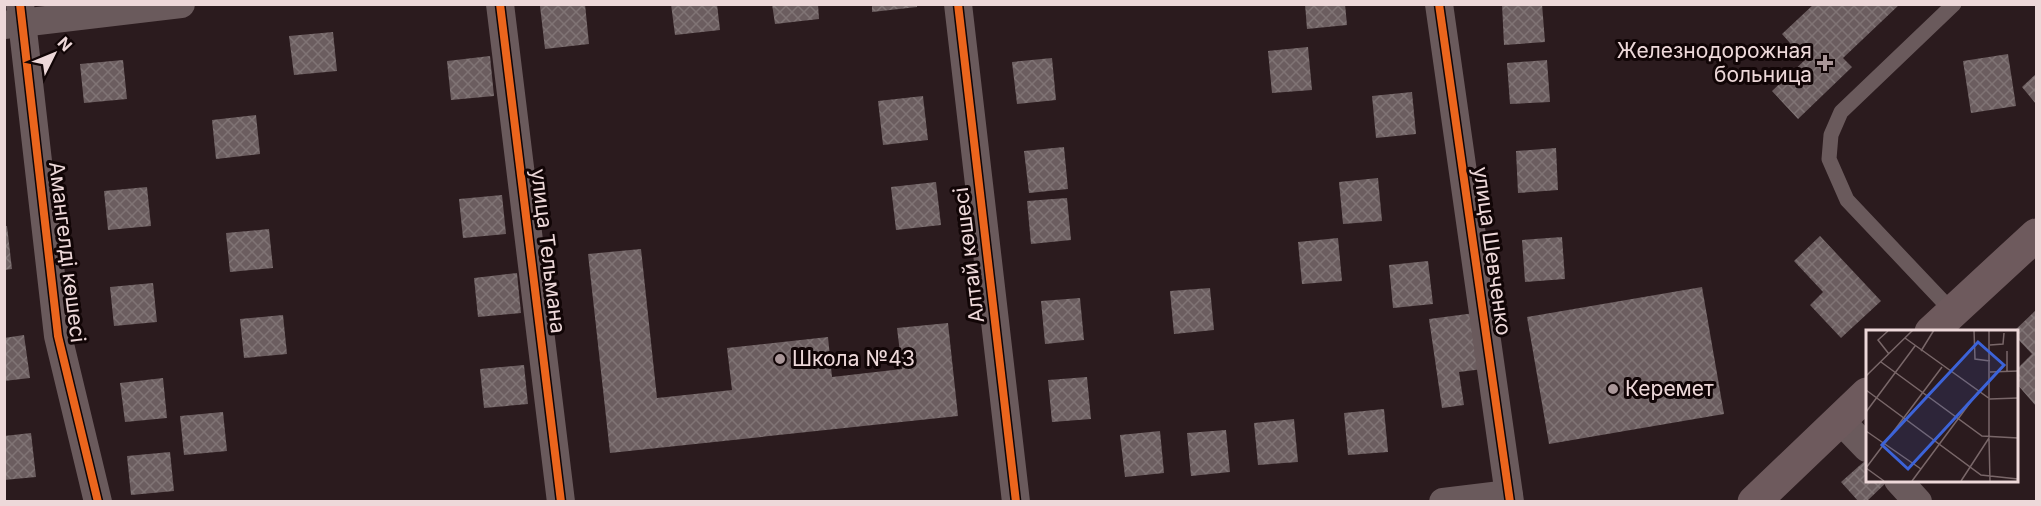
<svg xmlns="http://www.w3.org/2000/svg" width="2041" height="506" font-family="Inter,sans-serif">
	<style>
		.building { fill: url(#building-cross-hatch) }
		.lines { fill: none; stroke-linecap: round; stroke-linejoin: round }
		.service { stroke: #6a5a5c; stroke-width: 15 }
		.minor { stroke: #6a5a5c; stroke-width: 28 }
		.primary { stroke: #6e5a5d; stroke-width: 33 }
		.cycleway-casing { stroke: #110506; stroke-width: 11 }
		.cycleway { stroke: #eb651d; stroke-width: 8 }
		.poi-dot { fill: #a99698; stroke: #110506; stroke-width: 2 }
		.labels { text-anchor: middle; stroke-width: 6; stroke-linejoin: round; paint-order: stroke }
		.poi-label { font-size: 21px; fill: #edd8d9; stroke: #110506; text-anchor: start }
		.street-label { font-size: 21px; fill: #edd8d9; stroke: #110506 }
		.inset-road { fill: none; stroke: #796769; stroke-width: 1.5 }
		.view { fill: #3c63d8; fill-opacity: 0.15; stroke: #3c63d8; stroke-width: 3 }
		.inset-edge { fill: none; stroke: #edd8d9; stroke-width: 3 }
	</style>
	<defs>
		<pattern id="building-cross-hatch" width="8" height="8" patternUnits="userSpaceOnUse" patternTransform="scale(1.5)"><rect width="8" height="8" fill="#6b5d5f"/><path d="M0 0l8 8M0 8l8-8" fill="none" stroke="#807475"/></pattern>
	</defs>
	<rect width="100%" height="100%" fill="#2b1b1e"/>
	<path class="building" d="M551 4H585L589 44 545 49 540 6Z
		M671 4H717L720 30 675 35Z
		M772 4H818L819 19 775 24Z
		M872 4H917V7L872 12Z
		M1305 4H1345L1347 25 1307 29Z
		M1502 4H1542L1545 42 1504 45Z
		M1814 4H1900L1843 58 1852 67 1798 119 1772 91 1805 60 1782 34Z
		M333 32 337 71 294 75 289 36Z
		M1308 47 1312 90 1272 93 1268 51Z
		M2008 54 2016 106 1971 113 1963 61Z
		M490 56 494 96 451 100 447 61Z
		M1052 58 1056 100 1017 104 1012 62Z
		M123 60 127 99 84 103 80 64Z
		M1547 60 1550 102 1510 104 1507 63Z
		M2036 74V104L2022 87Z
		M1412 92 1416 134 1376 138 1372 96Z
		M923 96 928 140 883 145 878 101Z
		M256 115 260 154 216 159 212 120Z
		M1064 147 1068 189 1029 193 1024 151Z
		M1556 148 1558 190 1518 193 1516 151Z
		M1378 178 1382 221 1343 224 1339 182Z
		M936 182 941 225 896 230 891 187Z
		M147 187 151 226 108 230 104 191Z
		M502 195 506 234 463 238 459 199Z
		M1067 198 1071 240 1031 244 1027 201Z
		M4 226H7L12 269 4 270Z
		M269 229 273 268 230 272 226 233Z
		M1820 236 1881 301 1841 338 1810 305 1823 292 1794 261Z
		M1562 237 1565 279 1525 282 1522 240Z
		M1338 238 1342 281 1302 284 1298 242Z
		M641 249 657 398 732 390 727 348 828 337 832 377 902 369 897 328 948 323 958 416 610 453 588 254Z
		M1428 261 1433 304 1393 308 1389 265Z
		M517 273 521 313 478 317 474 278Z
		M153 283 157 322 114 326 110 287Z
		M1702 287 1724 414 1549 444 1527 317Z
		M1210 288 1214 330 1174 334 1170 291Z
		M1080 298 1084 340 1045 344 1041 301Z
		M2036 310V406L2016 383V370L2032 354 2016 337V332H2013Z
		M1475 313 1483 369 1459 372 1464 405 1442 408 1429 319Z
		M283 315 287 354 244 358 240 319Z
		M24 335 30 378 4 381V338Z
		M524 365 528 404 484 408 480 369Z
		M1087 377 1091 419 1052 422 1048 380Z
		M163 378 167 418 125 422 120 383Z
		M1384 409 1388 452 1348 455 1344 413Z
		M223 412 227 451 184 455 180 416Z
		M1294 419 1298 462 1258 465 1254 423Z
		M1226 430 1230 472 1191 476 1187 433Z
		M1160 431 1164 473 1125 477 1120 435Z
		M31 433 36 477 4 480V436Z
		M170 452 174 491 131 495 127 456Z
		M1867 459V480H1889L1866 502H1859L1841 482Z"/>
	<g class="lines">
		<path class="service" d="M1952 311 1847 200 1829 159 1831 135 1841 112 1954 4"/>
		<path class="minor" d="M20 4 58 336 98 502
			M500 4 561 502
			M958 4 1016 502
			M1439 4 1510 502
			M4 25 181 4
			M1840 420 1867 448
			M1898 480 1918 502
			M1443 502 1509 494"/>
		<path class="primary" d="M1931 332 2036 235
			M1754 502 1867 394"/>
		<g class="cycleway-casing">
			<path id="cycleway" d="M20 4 58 336 98 502
				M500 4 561 502
				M958 4 1016 502
				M1439 4 1510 502"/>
		</g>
		<use href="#cycleway" class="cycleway"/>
	</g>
	<g class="poi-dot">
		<path d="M1822 54h6v6h6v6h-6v6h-6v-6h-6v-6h6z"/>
		<circle cx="780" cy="359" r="6"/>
		<circle cx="1613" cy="389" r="6"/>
	</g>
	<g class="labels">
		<g class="poi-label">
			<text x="1812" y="58" text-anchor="end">Железнодорожная<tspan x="1812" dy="24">больница</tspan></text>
			<text x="792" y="366">Школа №43</text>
			<text x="1625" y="396">Керемет</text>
		</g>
		<g class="street-label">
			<text transform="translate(548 251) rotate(83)" y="7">улица Тельмана</text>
			<text transform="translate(1492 251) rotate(82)" y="7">улица Шевченко</text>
			<text transform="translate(67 252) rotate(83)" y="7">Амангелді көшесі</text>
			<text transform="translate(969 255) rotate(-97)" y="7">Алтай көшесі</text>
		</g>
	</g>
	<g transform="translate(1866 330)">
		<rect width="152" height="152" fill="#2b1b1e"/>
		<path class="inset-road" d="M108 0 109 29 124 31M22 1 12 10 23 24M39 8 124 69 152 68M124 15 137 14 138 3M55 21 68 0M141 21V41M15 32 116 106 152 108M124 42 152 41M0 46 47 0M0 60 115 145 152 149M0 82 49 16M0 101 55 139M123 109 124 151M0 138 76 37M0 138 18 151M46 151 112 62M95 151 123 108V0"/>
		<path class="view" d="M112 12 138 35 42 139 16 115Z"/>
		<rect width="152" height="152" class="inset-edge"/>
	</g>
	<rect width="2041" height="506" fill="none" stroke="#edd8d9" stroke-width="12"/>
	<g transform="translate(54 54) rotate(47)" stroke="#110506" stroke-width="4.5" paint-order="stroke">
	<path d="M0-4.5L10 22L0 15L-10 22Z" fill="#edd8d9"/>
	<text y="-9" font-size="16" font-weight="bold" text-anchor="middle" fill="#edd8d9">N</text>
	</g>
</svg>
